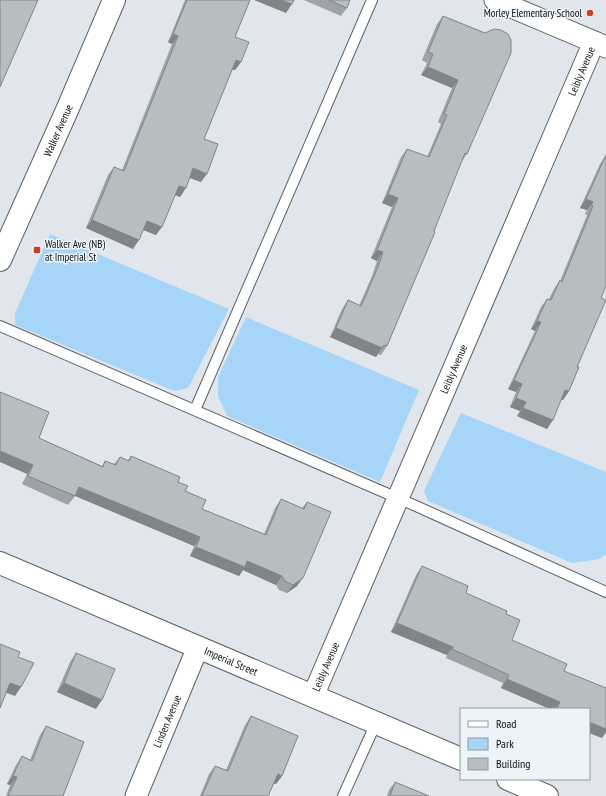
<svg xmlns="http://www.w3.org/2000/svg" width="606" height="796" font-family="'PT Sans Narrow',sans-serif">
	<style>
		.green { fill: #a7d5f7 }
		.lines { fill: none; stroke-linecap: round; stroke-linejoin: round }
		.service-casing { stroke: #5a6064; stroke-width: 12 }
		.minor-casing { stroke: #5a6064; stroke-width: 23 }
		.tertiary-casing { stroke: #5a6064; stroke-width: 24 }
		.service { stroke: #fff; stroke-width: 10 }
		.minor { stroke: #fff; stroke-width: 21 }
		.tertiary { stroke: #fff; stroke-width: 22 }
		.wall { fill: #9da3a7 }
		.shaded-wall { fill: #808588 }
		.building { fill: #b7bec2; stroke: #808588 }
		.poi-dot { fill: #cb3e2e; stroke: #edf4f9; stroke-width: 1.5 }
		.labels { text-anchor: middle; stroke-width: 3; stroke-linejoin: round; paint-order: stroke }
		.poi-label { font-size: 11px; fill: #0e1011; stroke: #edf4f9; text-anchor: end }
		.street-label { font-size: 11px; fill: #0e1011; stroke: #edf4f9 }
	</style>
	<rect width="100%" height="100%" fill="#e0e6eb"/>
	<path class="green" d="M50 234 229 309 188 388 174 391 15 325V313Z
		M246 317 419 390 380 482 227 416 218 396V377Z
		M461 413 606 472V554L599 559 572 563 428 501 424 491Z"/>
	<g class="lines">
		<g class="service-casing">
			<path id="service" d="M0 326 416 506 606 592
				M195 410 372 0
				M343 796 376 723"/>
		</g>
		<g class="minor-casing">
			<g id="minor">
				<path d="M495 0 606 47"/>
				<path id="s1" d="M313 696 594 42"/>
				<path id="s2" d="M136 796 198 647"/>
			</g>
		</g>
		<g class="tertiary-casing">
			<g id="tertiary">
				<path id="s3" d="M0 260 68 108 114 0"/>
				<path id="s4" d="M0 563 461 759"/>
				<path d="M508 779 547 796"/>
			</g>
		</g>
		<use href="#service" class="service"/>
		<use href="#minor" class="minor"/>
		<use href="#tertiary" class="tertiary"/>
	</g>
	<path class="wall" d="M185 0H250L235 37 241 62 235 70 232 69 204 139 201 182 190 178 180 197 175 195 156 235 143 230 133 249 86 228 108 175 114 167 122 170 172 44 168 42Z
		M304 0H350L347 8 341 16Z
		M443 16 485 33 467 154 461 162 387 346 381 355 378 354 376 357 330 337 342 309 348 300 359 306 372 276 377 261 371 258 392 207 382 203 401 157 407 149 427 157 441 124 438 122 452 88 421 75 427 63 422 60 437 24Z
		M606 155 601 298 569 391 563 400 561 399 547 429 517 416 520 411 510 407 516 392 508 389 535 331 531 329 541 307 547 299H549L554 289 560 280V281L587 215 585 214 587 210 580 208 600 164Z
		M39 438 102 466 105 461 114 464 120 457 128 460 131 456 178 482 185 491 202 509 264 534 275 508 281 499 302 508 307 502 297 586 287 593 279 590 276 585 243 570 239 576 190 556 194 546 75 496 68 505 22 484 27 474Z
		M422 566 466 593 506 614 512 640 564 671 606 688V732L602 738 589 733V709H550L501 688 503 683 446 658 447 655 391 632 416 575Z
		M76 653 96 709 57 692 70 662Z
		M251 716 282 776 276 784 274 783 268 796H200L209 774 215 766 226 770 245 725Z
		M46 726 63 796H6L10 785 7 784 16 765 22 756 30 760 40 735Z
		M395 782 429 796H387L389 790Z"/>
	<path class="shaded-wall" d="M254 0H281L292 4 286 13Z
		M173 34 178 36 172 44 168 42Z
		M236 60 241 62 235 70 230 69Z
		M428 67 458 80 452 88 421 75Z
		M193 168 207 174 201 182 187 177Z
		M179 186 186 188 180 197 173 194Z
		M388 194 398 198 392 207 382 203Z
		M586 199 593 202 587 210 580 208Z
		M92 220 139 240 133 249 86 228Z
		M147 221 162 227 156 235 141 229Z
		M377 250 383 252 377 261 371 258Z
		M537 321 541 322 535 331 531 329Z
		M336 328 382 348 376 357 330 337Z
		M514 380 522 384 516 392 508 389Z
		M565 390 569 391 563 400 559 399Z
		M516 398 526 402 520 411 510 407Z
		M523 408 553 420 547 429 517 416Z
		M0 451 33 465 27 474 0 462Z
		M79 487 200 537 194 546 73 495Z
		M196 547 247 561 282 576 276 585 243 570 239 576 190 556Z
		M303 578 297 586 287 593 293 585Z
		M397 623 453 647 447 655 391 632Z
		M507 679 560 702 555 709H550L501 688Z
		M10 683 21 687 15 696 4 692Z
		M64 683 102 700 96 709 57 692Z
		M589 722 606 729V732L602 738 589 733Z
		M278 774 282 776 276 784 272 783Z
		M13 776 17 777 10 785 7 784Z"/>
	<path class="building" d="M0 0H38L0 87Z
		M187 0H250L235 37 249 42 241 62 236 60 204 139 218 144 207 174 193 168 186 188 179 186 162 227 147 221 139 240 92 220 114 167 124 171 178 36 173 34Z
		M281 0H294L292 4Z
		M329 0H350L347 8Z
		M443 16 485 33 494 29 501 30 508 34 511 40V53L467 154 465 153 434 231 435 232 387 346 384 345 382 348 336 328 348 300 361 306 378 267 383 252 377 250 398 198 388 194 407 149 429 157 447 115 444 114 458 80 428 67 433 54 428 52Z
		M606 155V286L601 298 606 300 577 367H579L569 391 565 390 553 420 523 408 526 402 516 398 522 384 514 380 541 322 537 321 547 299 551 300 560 280 562 282 593 206 591 205 593 202 586 199Z
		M0 392 49 412 39 438 103 467 105 461 116 465 120 457 129 461 131 456 180 477 178 482 188 486 185 491 206 500 202 509 266 535 281 499 304 509 307 502 331 512 303 578 293 585 285 581 282 576 247 561 245 567 196 547 200 537 79 487 75 496 28 476 33 465 0 451Z
		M422 566 468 586 466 593 507 611 506 614 520 620 512 640 567 664 564 671 606 688V729L589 722V709H557L560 702 507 679 509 675 452 649 453 647 397 623Z
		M0 644 20 652 18 657 34 663 21 687 10 683 0 708Z
		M76 653 115 669 102 700 64 683Z
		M251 716 298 736 282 776 278 774 268 796H202L215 766 228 771Z
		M46 726 84 742 63 796H8L17 777 13 776 22 756 32 761Z
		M395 782 429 796H390Z"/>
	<g class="poi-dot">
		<circle cx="590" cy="13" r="4"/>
		<rect x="33" y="246" width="8" height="8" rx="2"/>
	</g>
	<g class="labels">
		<g class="poi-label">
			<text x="582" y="17">Morley Elementary School</text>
			<text x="45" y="248" text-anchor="start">Walker Ave (NB)<tspan x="45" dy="13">at Imperial St</tspan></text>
		</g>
		<g class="street-label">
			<text dy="4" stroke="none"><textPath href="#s1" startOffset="680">Leibly Avenue</textPath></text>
			<text dy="4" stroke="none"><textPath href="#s3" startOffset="142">Walker Avenue</textPath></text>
			<text dy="4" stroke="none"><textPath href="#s1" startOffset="356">Leibly Avenue</textPath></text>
			<text dy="4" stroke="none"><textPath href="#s4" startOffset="251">Imperial Street</textPath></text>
			<text dy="4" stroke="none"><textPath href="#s1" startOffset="32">Leibly Avenue</textPath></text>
			<text dy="4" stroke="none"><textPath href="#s2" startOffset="81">Linden Avenue</textPath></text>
		</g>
	</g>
	<rect x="460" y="708" width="130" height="72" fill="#edf4f9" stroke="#94999c"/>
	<rect x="468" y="721" width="20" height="6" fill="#ffffff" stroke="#94999c"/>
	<text x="496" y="728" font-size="12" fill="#0e1011">Road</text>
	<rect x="468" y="738" width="20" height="12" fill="#a7d5f7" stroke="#94999c"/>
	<text x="496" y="748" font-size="12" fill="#0e1011">Park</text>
	<rect x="468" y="758" width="20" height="12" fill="#b7bec2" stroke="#94999c"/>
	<text x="496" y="768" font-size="12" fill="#0e1011">Building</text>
</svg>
